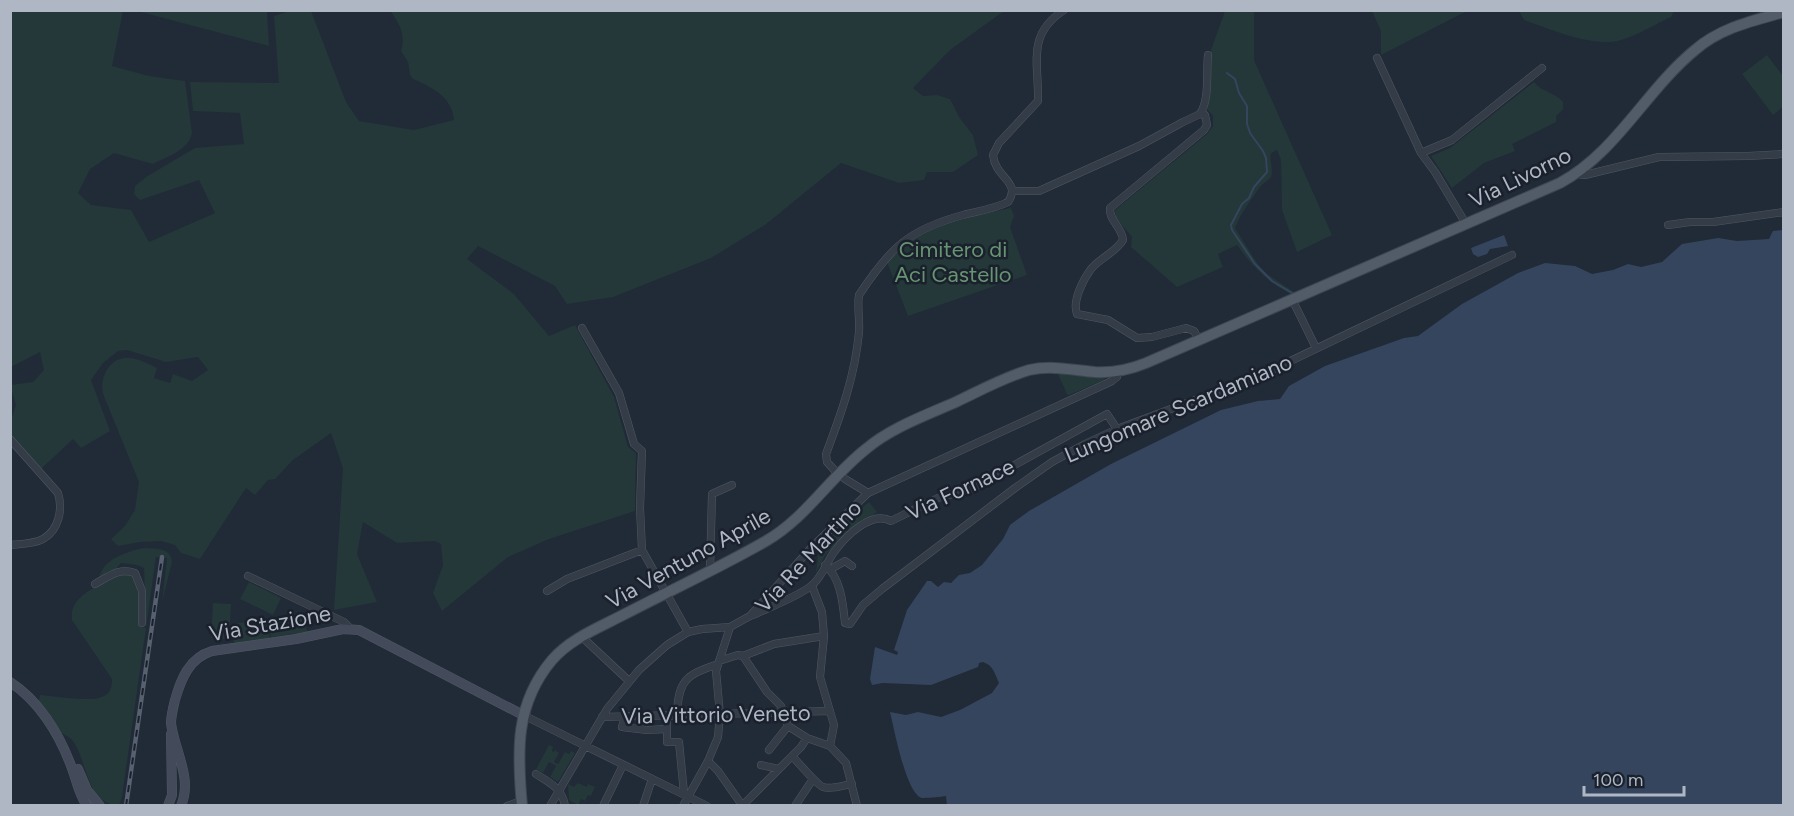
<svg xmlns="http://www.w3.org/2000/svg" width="1794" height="816" font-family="Figtree,sans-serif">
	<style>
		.green { fill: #243739 }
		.water { fill: #35455e }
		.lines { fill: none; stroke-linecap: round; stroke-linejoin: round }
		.stream { stroke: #35455e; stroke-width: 2 }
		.minor-casing { stroke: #4f5762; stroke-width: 8 }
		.secondary-casing { stroke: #4f5762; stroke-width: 10 }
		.primary-casing { stroke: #3e4551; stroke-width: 12 }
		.minor { stroke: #343c48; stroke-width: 7 }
		.secondary { stroke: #434b5b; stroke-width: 9 }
		.primary { stroke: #525b68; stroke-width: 10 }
		.rail-casing { stroke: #56606f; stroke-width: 4.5 }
		.rail { stroke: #1a212c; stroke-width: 2; stroke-dasharray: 7; stroke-linecap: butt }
		.labels { text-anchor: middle; stroke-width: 5; stroke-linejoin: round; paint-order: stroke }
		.street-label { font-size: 22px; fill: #afb7c4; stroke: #1a212c }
		.park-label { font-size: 22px; fill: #679473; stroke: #1a212c }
	</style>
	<rect width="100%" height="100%" fill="#212a37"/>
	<path class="green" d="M11 11H123L112 66 149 76 185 81 192 133C189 150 168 156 153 164L114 153 90 169 78 193 91 205 131 210 149 242 215 213 199 180 140 200 134 194 135 186 146 177 195 148 244 144 240 113 193 111 190 82 279 83 274 16 290 11H311L346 102 359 121 414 130 454 120C452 97 432 87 413 79L410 75 408 62 401 51C406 35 400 25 391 12L392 11H1004L950 50 913 88 923 96 937 95 950 99 959 117 973 135 978 155 953 172H927L924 180 899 183 841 163 765 225 711 258 613 297 567 304 555 286 478 246 467 259 514 294 549 336 575 325 614 397 628 447 636 453 635 511 549 539 508 557 442 611 433 593 443 565 441 544 435 541 397 543 363 522 357 554 377 602 334 610 343 468 331 433 293 460 275 479 268 480 255 495 246 488 200 559 181 553 175 545 161 541 140 542 118 546 111 539 125 526 135 510 139 482 103 394C99 377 110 356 130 358 140 359 149 364 157 368L154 378 170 383 173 374 192 381 208 370 198 357 166 362 127 350 118 351 103 363 91 380 110 431 81 448 73 439 41 469 11 434V420L16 405 10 385 33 382 44 370 40 352 11 367Z
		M137 11H267L269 46Z
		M1225 11H1254V60L1332 235 1297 252 1282 210 1281 160 1277 150 1271 153C1269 160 1274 170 1271 177 1268 181 1263 183 1260 187 1250 202 1242 211 1235 228L1257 263 1267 274 1294 292 1291 294C1268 283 1252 266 1237 245L1218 254 1223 267 1177 287 1131 247 1132 237 1116 218 1115 210 1207 134 1213 126V116L1207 109 1211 50Z
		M1372 11H1467L1381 55V31Z
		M1519 11H1674L1671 17C1655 24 1627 42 1610 42 1581 43 1550 29 1524 20Z
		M1767 55 1783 76V107L1773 115 1742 74Z
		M1534 82C1541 92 1555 92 1563 102V109L1556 116V122L1512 144 1515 151 1484 163 1452 188 1431 156 1450 148Z
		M1011 208 1014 216 1010 227 1027 275 908 316 887 262C894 255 900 248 908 243 938 223 976 215 1011 208Z
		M1057 372 1092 377H1103L1106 379 1069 395 1067 394Z
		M869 502 877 512 851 530 844 522Z
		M842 526 848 532 825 555 816 573 819 548Z
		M144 548C156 549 171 547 172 562L162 602 167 558 156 557 122 797 119 805C86 805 88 762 73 741 69 735 62 735 57 730 50 722 44 712 38 703L40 695C55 696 92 703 104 696 111 693 112 686 112 679L72 620C68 596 99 586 116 576L124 573 131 574C142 588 140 610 141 627L146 628 144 568 137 565 121 563 115 570 99 577C105 558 126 552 144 548Z
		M249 582 281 598 273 615 240 599Z
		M213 603 231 604 229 639 211 638Z
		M304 613 307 632 271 637 268 619Z
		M267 619 270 638 234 643 231 624Z
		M549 745 553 747 552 751 554 752 555 750 559 753 554 762 558 764 565 752 569 754 571 751 575 753 558 782 550 777 556 766 549 762 543 773 536 769Z
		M578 783 587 787 588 784 595 787 591 796 588 795 585 801 581 799 578 805 569 800 568 784 574 787Z"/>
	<path class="water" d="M1783 230V805L947 806 946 796C942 797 925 798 922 798 906 794 894 728 890 712L906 715 918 712 941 717 960 710 992 693 999 683C995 674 993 665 983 662L979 663 978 667 931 685 883 683 872 685 870 679 875 647 897 655 898 652 894 650 907 610 927 581H931L938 587 944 582 951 583 959 575 970 573 982 565 1003 539 1010 525 1029 511 1111 464 1221 410 1258 401 1280 399 1289 386 1325 366 1404 338 1418 336 1462 304 1518 273 1545 263 1575 266 1592 274 1613 270 1628 264 1641 267 1662 262 1682 244 1718 238 1737 241 1769 239 1773 231Z
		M1504 235 1508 246 1490 249 1487 254 1478 257 1473 254 1471 248Z"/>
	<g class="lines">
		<path class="stream" d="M1227 73 1235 79 1239 93 1247 106V124L1250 133 1263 151 1266 158 1267 172 1254 187 1249 198 1242 204 1231 225 1232 230 1255 264 1272 281 1292 293"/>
		<g class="minor-casing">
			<path id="minor" d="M1377 58 1421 153 1435 172 1466 224
				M1200 114C1210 99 1206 73 1208 55
				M1421 153 1452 140 1542 68
				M1576 174 1585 175 1659 157 1748 156 1784 154
				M1013 191H1039L1139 146 1183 122 1200 114 1205 115 1207 125 1204 130 1110 208C1109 221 1122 227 1123 240 1116 252 1100 258 1091 269 1083 280 1072 301 1077 314L1108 320 1137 338 1152 337 1186 328 1194 331 1199 340
				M1668 225 1690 222H1713L1784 212
				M1292 299 1316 348
				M582 328 619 393 634 444 642 451 640 508 642 550 688 632
				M10 439 58 493C63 509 59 530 43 539 34 544 21 544 10 545
				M838 474 827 462 826 454C841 414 855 376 859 332 860 319 857 307 859 295 890 248 908 230 963 215 978 211 994 209 1008 202 1022 182 995 178 993 155L999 143 1038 101C1039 63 1026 35 1064 10
				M845 479 868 493
				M825 565C841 578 843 604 845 623L850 624 863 605 882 589 1015 488 1052 462 1085 444 1117 429 1257 377 1512 255
				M831 569 845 561 852 566
				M710 571 712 494 732 485
				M248 576 344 622 351 629
				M95 584C108 577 119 567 135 573L142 591V623
				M812 586 822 612 824 636 820 677 834 725 830 746 846 763 857 806
				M547 591 567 579 642 550
				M753 615C768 608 799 596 811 586 821 579 827 562 834 552 845 537 871 510 891 521L938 498 971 489 1107 414 1117 429
				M582 637 629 681
				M743 656 767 692 781 706 788 726 807 738 830 746
				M719 661 738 655 743 656 774 644 824 636
				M523 715 707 806
				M667 716V742H679L684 793
				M677 716C678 680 686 675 718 664
				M602 717 830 711
				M625 717 622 727 647 730 667 729
				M769 750 788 726
				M792 756C798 762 817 785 823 787 831 790 844 785 852 784
				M708 761 718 771 742 805
				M761 765 778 769
				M536 774C550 783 562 788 565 806
				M507 806 521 801
				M550 806 607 709 639 670 667 645 688 632 702 629 730 627 750 616 811 548 868 493 1112 381 1117 377 1118 371
				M603 806 623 765
				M643 806 652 779
				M683 806 708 761 718 737 720 715 716 671 730 627
				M742 806 801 747 807 738
				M795 806 813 779"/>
		</g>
		<g class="secondary-casing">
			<path id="secondary" d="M10 682C38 700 58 732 70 763 76 777 78 793 87 806
				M78 769 87 790 100 806
				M168 806 172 795 171 734
				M181 806C193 778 174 750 171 723 171 716 173 708 175 700 181 679 189 658 212 651L296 639 343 629 359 630 523 715"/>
		</g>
		<g class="primary-casing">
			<path id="primary" d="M522 806C517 751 515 704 552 660 570 639 598 628 621 616 669 591 719 568 766 541 806 518 830 477 866 449 892 427 927 415 958 401 981 390 1005 377 1029 370 1052 365 1072 370 1095 372 1113 373 1129 370 1146 363L1560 183C1617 152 1646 90 1695 50 1720 28 1752 21 1784 12"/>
		</g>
		<use href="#minor" class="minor"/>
		<use href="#secondary" class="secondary"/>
		<use href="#primary" class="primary"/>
		<g class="rail-casing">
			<path id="rail" d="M126 806 162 557"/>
		</g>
		<use href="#rail" class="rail"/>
	</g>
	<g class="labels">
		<g class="street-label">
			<text transform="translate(1520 177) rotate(-26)" y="8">Via Livorno</text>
			<text transform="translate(1178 408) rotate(-23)" y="8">Lungomare Scardamiano</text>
			<text transform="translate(960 489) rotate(-25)" y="8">Via Fornace</text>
			<text transform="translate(808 556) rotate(-47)" y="8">Via Re Martino</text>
			<text transform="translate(688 558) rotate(-29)" y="8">Via Ventuno Aprile</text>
			<text transform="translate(270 623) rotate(-10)" y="8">Via Stazione</text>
			<text transform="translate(716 714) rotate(-1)" y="8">Via Vittorio Veneto</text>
		</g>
		<g class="park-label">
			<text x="953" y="257">Cimitero di<tspan x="953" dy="25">Aci Castello</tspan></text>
		</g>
	</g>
	<rect width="1794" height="816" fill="none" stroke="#afb7c4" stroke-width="24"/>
	<path d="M1584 786v9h100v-9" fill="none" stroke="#afb7c4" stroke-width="3"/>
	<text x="1593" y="786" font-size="18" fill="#afb7c4" stroke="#1a212c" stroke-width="4.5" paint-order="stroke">100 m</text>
</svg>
